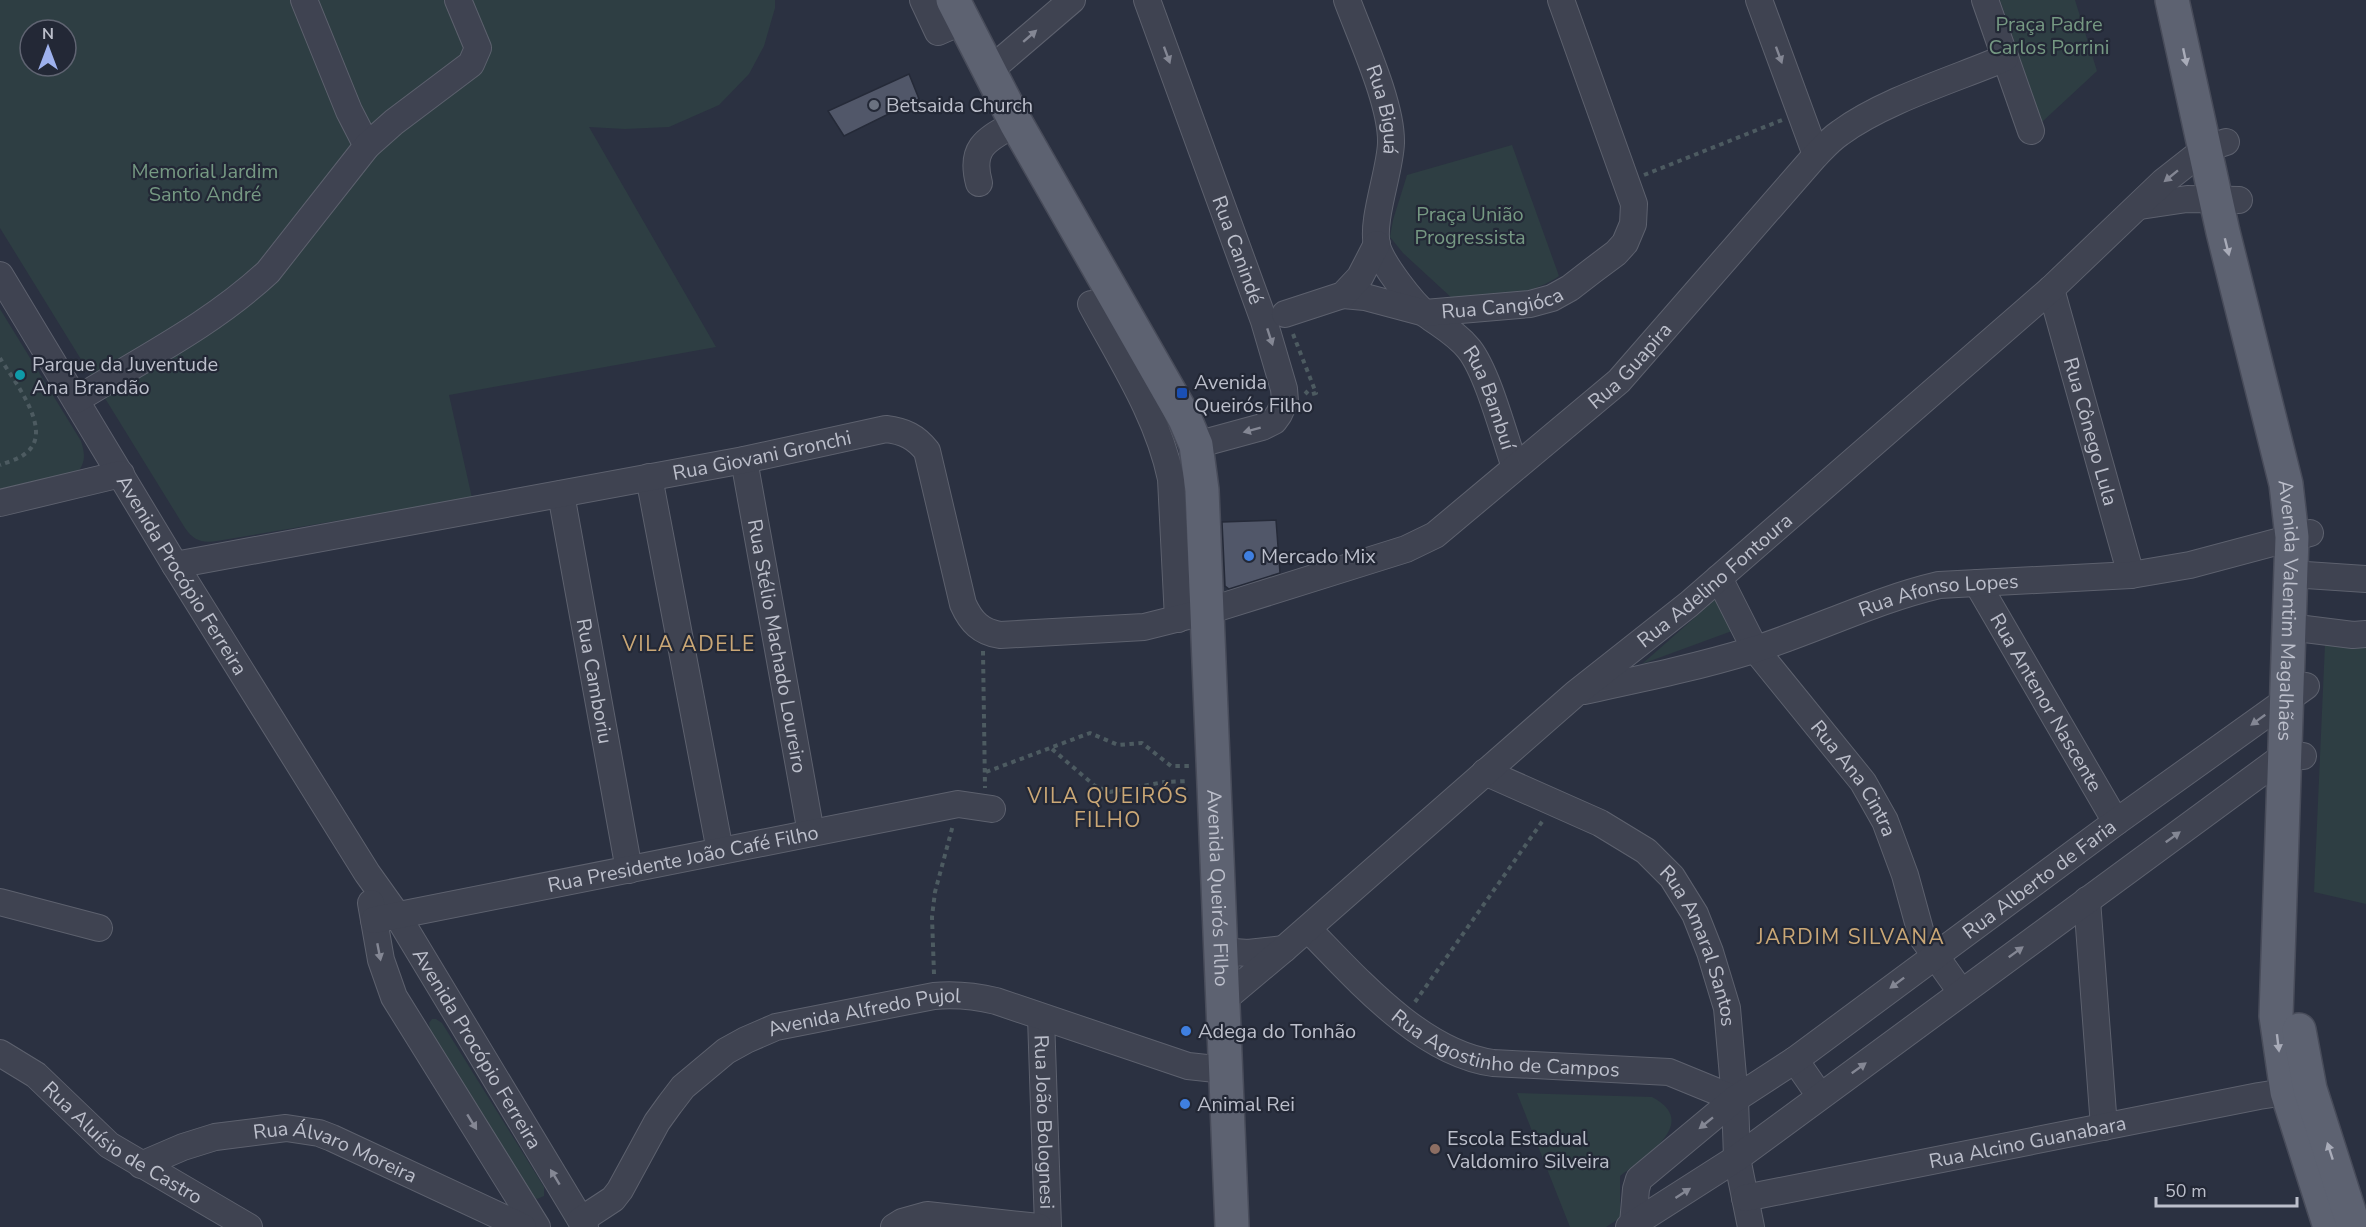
<svg xmlns="http://www.w3.org/2000/svg" width="2366" height="1227" font-family="'Nunito Sans',sans-serif">
	<style>
		.green { fill: #2e3e43; fill-rule: evenodd }
		.building { fill: #515769; stroke: #252a38; stroke-width: 1.5 }
		.lines { fill: none; stroke-linecap: round; stroke-linejoin: round }
		.minor-casing { stroke: #5d616e; stroke-width: 28 }
		.major-casing { stroke: #484c5a; stroke-width: 36 }
		.path { stroke: #4d5b61; stroke-width: 4; stroke-dasharray: 4.5 4.5; stroke-linecap: butt }
		.minor { stroke: #3f4351; stroke-width: 26 }
		.major { stroke: #5d6271; stroke-width: 33 }
		.oneway { fill: #848794 }
		.oneway2 { fill: #a9acb9 }
		.worship-dot { fill: #6b7280; stroke: #232836; stroke-width: 2 }
		.culture-dot { fill: #0f9aa8; stroke: #232836; stroke-width: 2 }
		.transit-dot { fill: #1a4fb4; stroke: #232836; stroke-width: 2 }
		.shop-dot { fill: #3f7fe0; stroke: #232836; stroke-width: 2 }
		.education-dot { fill: #8d6e63; stroke: #232836; stroke-width: 2 }
		.labels { text-anchor: middle; stroke-width: 4.5; stroke-linejoin: round; paint-order: stroke }
		.park-label { font-size: 20px; fill: #769983; stroke: #232836 }
		.poi-label { font-size: 20px; fill: #bcbfcb; stroke: #232836; text-anchor: start }
		.street-label { font-size: 20px; fill: #bcbfcb; stroke: #232836 }
		.neighbourhood-label { font-size: 21px; letter-spacing: 1.5px; fill: #cba876; stroke: #232836 }
	</style>
	<rect width="100%" height="100%" fill="#2b3141"/>
	<path class="green" d="M0 0H775V8L764 46 749 74 719 105 669 127 625 129 589 127 716 347 449 395 472 498 217 541C202 543 194 541 185 528L0 228ZM30 30H66V66H30Z
		M2000 0H2075L2097 71 2042 122Z
		M1512 145 1559 276C1530 297 1488 296 1454 300L1403 253 1390 237 1393 220 1407 175Z
		M0 309 81 441C85 454 86 462 77 473L0 493Z
		M1717 598 1732 631 1642 664Z
		M2366 642V904L2314 892 2325 644Z
		M432 1019H436L442 1023 544 1187V1196L537 1199 532 1195 430 1030 429 1023Z
		M1517 1093 1652 1097C1702 1123 1643 1158 1620 1176V1218L1606 1227H1570Z"/>
	<path class="building" d="M909 74 919 99 844 136 828 111Z
		M1276 520 1280 573 1229 589 1225 586 1222 522Z"/>
	<g class="lines">
		<g class="minor-casing">
			<g id="minor">
				<path d="M304 0 349 111 367 146"/>
				<path d="M923 0 938 32 963 21"/>
				<path id="s1" d="M1147 0 1264 321 1284 389 1285 401 1279 414 1274 421 1262 427 1196 445"/>
				<path id="s2" d="M1347 0C1361 38 1392 104 1391 143 1390 172 1371 220 1377 246 1382 264 1412 303 1427 315 1442 326 1457 334 1469 349 1488 373 1504 436 1515 467"/>
				<path d="M1759 0 1816 155"/>
				<path d="M1985 0 2031 131"/>
				<path d="M988 72 1072 0"/>
				<path d="M979 183C969 146 988 139 1016 123"/>
				<path d="M2140 206 2187 199 2239 200"/>
				<path id="s3" d="M0 275 175 565 367 873 397 915 585 1227"/>
				<path id="s4" d="M2051 289 2131 575"/>
				<path id="s5" d="M1343 295 1365 297 1425 313 1530 304 1552 298 1570 288 1592 271 1616 253 1625 243 1633 224 1634 204 1561 0"/>
				<path d="M1091 304C1121 360 1158 416 1171 479L1178 619"/>
				<path d="M1285 314 1343 295 1360 277 1377 244"/>
				<path d="M76 400C142 359 211 325 268 272L367 146 394 122 471 64 478 48 458 0"/>
				<path id="s6" d="M744 460 811 833"/>
				<path d="M649 477 720 851"/>
				<path id="s7" d="M561 494 629 870"/>
				<path d="M0 503 121 474"/>
				<path id="s8" d="M175 565 744 460 886 429C904 431 916 437 927 451L963 604C971 622 981 632 1000 635L1144 627 1208 611 1406 549 1435 535 1619 381 1816 155C1824 147 1831 139 1840 133 1883 101 1955 79 2005 58"/>
				<path d="M2291 574 2366 579"/>
				<path id="s9" d="M1719 578 1755 649 1863 782 1885 821 1905 875 1922 937 1961 992"/>
				<path id="s10" d="M1977 583 2116 822"/>
				<path d="M2289 627 2353 635 2366 634"/>
				<path id="s11" d="M1584 691C1640 679 1698 667 1753 650 1816 630 1875 600 1939 585L2131 575 2190 565 2310 533"/>
				<path id="s12" d="M1485 772 1600 823 1646 851 1672 877 1695 914 1710 952 1727 1008 1735 1099 1737 1158 1751 1227"/>
				<path d="M2087 900 2104 1127"/>
				<path d="M0 902 99 928"/>
				<path d="M371 903 381 960 394 997 537 1227"/>
				<path id="s13" d="M374 920 958 804 992 809"/>
				<path id="s14" d="M1308 929C1357 979 1421 1053 1493 1063L1669 1072 1735 1099"/>
				<path d="M1220 951 1248 953 1284 949"/>
				<path id="s15" d="M1222 1001 1284 949 1575 694 1689 604 2051 289 2163 182 2205 149 2226 142"/>
				<path id="s16" d="M1041 1017 1048 1227"/>
				<path id="s17" d="M0 1053 36 1075 109 1145 249 1227"/>
				<path d="M1795 1060 1820 1096"/>
				<path id="s18" d="M141 1165 183 1147 215 1137 286 1128 319 1133 332 1138 523 1227"/>
				<path id="s19" d="M1745 1198 2259 1096 2304 1089"/>
				<path id="s20" d="M581 1220 613 1199 620 1190 657 1122 670 1104 683 1087 726 1051 746 1040 776 1027 934 996C956 994 975 996 996 1001L1188 1066 1225 1070"/>
				<path id="s21" d="M1633 1224 1636 1189 1639 1179 1735 1099 1795 1060 2116 822 2306 686"/>
				<path d="M894 1227 902 1222 927 1215 1039 1227"/>
				<path d="M1629 1227 1737 1158 2285 755 2303 756"/>
			</g>
		</g>
		<g class="major-casing">
			<g id="major">
				<path id="s22" d="M953 0 1016 123 1185 419 1196 445 1202 490 1232 1227"/>
				<path id="s23" d="M2172 0 2223 232 2286 484 2292 537 2276 1016 2287 1092 2330 1227"/>
				<path d="M2299 1030 2310 1089 2354 1227"/>
			</g>
		</g>
		<path class="path" d="M1644 175 1782 120
			M1293 334 1316 393 1309 395 1305 391
			M0 358C13 380 55 431 26 453 19 459 8 462 0 465
			M983 651 985 788
			M1052 749 1095 786 1110 792 1164 782 1188 781
			M986 772 1090 733 1118 745 1142 743 1171 766H1189
			M934 974 932 917 935 892 953 825
			M1415 1002 1544 819"/>
		<use href="#minor" class="minor"/>
		<use href="#major" class="major"/>
	</g>
	<defs><path id="oneway-solid" d="M-6-.8H1V-3.2L6.5 0L1 3.2V.8H-6Z" transform="scale(1.5)"/></defs>
	<g class="oneway">
		<use href="#oneway-solid" transform="translate(1030 36) rotate(-41)"/>
		<use href="#oneway-solid" transform="translate(1167 55) rotate(70)"/>
		<use href="#oneway-solid" transform="translate(1779 55) rotate(70)"/>
		<use href="#oneway-solid" transform="translate(2171 176) rotate(141)"/>
		<use href="#oneway-solid" transform="translate(1270 337) rotate(72)"/>
		<use href="#oneway-solid" transform="translate(1252 430) rotate(165)"/>
		<use href="#oneway-solid" transform="translate(2258 720) rotate(144)"/>
		<use href="#oneway-solid" transform="translate(2173 837) rotate(-36)"/>
		<use href="#oneway-solid" transform="translate(379 952) rotate(79)"/>
		<use href="#oneway-solid" transform="translate(2016 952) rotate(-36)"/>
		<use href="#oneway-solid" transform="translate(1897 983) rotate(143)"/>
		<use href="#oneway-solid" transform="translate(1859 1068) rotate(-36)"/>
		<use href="#oneway-solid" transform="translate(472 1122) rotate(58)"/>
		<use href="#oneway-solid" transform="translate(1706 1123) rotate(141)"/>
		<use href="#oneway-solid" transform="translate(555 1177) rotate(-121)"/>
		<use href="#oneway-solid" transform="translate(1683 1193) rotate(-33)"/>
	</g>
	<g class="oneway2">
		<use href="#oneway-solid" transform="translate(2185 57) rotate(78)"/>
		<use href="#oneway-solid" transform="translate(2227 247) rotate(76)"/>
		<use href="#oneway-solid" transform="translate(2278 1043) rotate(83)"/>
		<use href="#oneway-solid" transform="translate(2330 1151) rotate(-108)"/>
	</g>
	<circle class="worship-dot" cx="874" cy="105" r="6"/>
	<circle class="culture-dot" cx="20" cy="375" r="6"/>
	<rect class="transit-dot" x="1176" y="387" width="12" height="12" rx="3"/>
	<g class="shop-dot">
		<circle cx="1249" cy="556" r="6"/>
		<circle cx="1186" cy="1031" r="6"/>
		<circle cx="1185" cy="1104" r="6"/>
	</g>
	<circle class="education-dot" cx="1435" cy="1149" r="6"/>
	<g class="labels">
		<g class="park-label">
			<text x="2049" y="31">Praça Padre<tspan x="2049" dy="23">Carlos Porrini</tspan></text>
			<text x="205" y="178">Memorial Jardim<tspan x="205" dy="23">Santo André</tspan></text>
			<text x="1470" y="221">Praça União<tspan x="1470" dy="23">Progressista</tspan></text>
		</g>
		<g class="poi-label">
			<text x="886" y="112">Betsaida Church</text>
			<text x="32" y="371">Parque da Juventude<tspan x="32" dy="23">Ana Brandão</tspan></text>
			<text x="1194" y="389">Avenida<tspan x="1194" dy="23">Queirós Filho</tspan></text>
			<text x="1261" y="563">Mercado Mix</text>
			<text x="1198" y="1038">Adega do Tonhão</text>
			<text x="1197" y="1111">Animal Rei</text>
			<text x="1447" y="1145">Escola Estadual<tspan x="1447" dy="23">Valdomiro Silveira</tspan></text>
		</g>
		<g class="street-label">
			<text dy="7" stroke="none"><textPath href="#s2" startOffset="116">Rua Biguá</textPath></text>
			<text dy="7" stroke="none"><textPath href="#s1" startOffset="266">Rua Canindé</textPath></text>
			<text dy="7" stroke="none"><textPath href="#s5" startOffset="162">Rua Cangióca</textPath></text>
			<text dy="7" stroke="none"><textPath href="#s8" startOffset="1688">Rua Guapira</textPath></text>
			<text dy="7" stroke="none"><textPath href="#s2" startOffset="448">Rua Bambuí</textPath></text>
			<text dy="7" stroke="none"><textPath href="#s4" startOffset="148">Rua Cônego Lula</textPath></text>
			<text dy="7" stroke="none"><textPath href="#s8" startOffset="597">Rua Giovani Gronchi</textPath></text>
			<text dy="7" stroke="none"><textPath href="#s3" startOffset="351">Avenida Procópio Ferreira</textPath></text>
			<text dy="7" stroke="none"><textPath href="#s15" startOffset="648">Rua Adelino Fontoura</textPath></text>
			<text dy="7" stroke="none"><textPath href="#s11" startOffset="369">Rua Afonso Lopes</textPath></text>
			<text dy="7" stroke="none"><textPath href="#s23" startOffset="624">Avenida Valentim Magalhães</textPath></text>
			<text dy="7" stroke="none"><textPath href="#s6" startOffset="189">Rua Stélio Machado Loureiro</textPath></text>
			<text dy="7" stroke="none"><textPath href="#s7" startOffset="190">Rua Camboriu</textPath></text>
			<text dy="7" stroke="none"><textPath href="#s10" startOffset="138">Rua Antenor Nascente</textPath></text>
			<text dy="7" stroke="none"><textPath href="#s9" startOffset="243">Rua Ana Cintra</textPath></text>
			<text dy="7" stroke="none"><textPath href="#s13" startOffset="315">Rua Presidente João Café Filho</textPath></text>
			<text dy="7" stroke="none"><textPath href="#s21" startOffset="546">Rua Alberto de Faria</textPath></text>
			<text dy="7" stroke="none"><textPath href="#s22" startOffset="951">Avenida Queirós Filho</textPath></text>
			<text dy="7" stroke="none"><textPath href="#s12" startOffset="291">Rua Amaral Santos</textPath></text>
			<text dy="7" stroke="none"><textPath href="#s20" startOffset="372">Avenida Alfredo Pujol</textPath></text>
			<text dy="7" stroke="none"><textPath href="#s14" startOffset="240">Rua Agostinho de Campos</textPath></text>
			<text dy="7" stroke="none"><textPath href="#s3" startOffset="909">Avenida Procópio Ferreira</textPath></text>
			<text dy="7" stroke="none"><textPath href="#s16" startOffset="105">Rua João Bolognesi</textPath></text>
			<text dy="7" stroke="none"><textPath href="#s17" startOffset="153">Rua Aluísio de Castro</textPath></text>
			<text dy="7" stroke="none"><textPath href="#s19" startOffset="288">Rua Alcino Guanabara</textPath></text>
			<text dy="7" stroke="none"><textPath href="#s18" startOffset="204">Rua Álvaro Moreira</textPath></text>
		</g>
		<g class="neighbourhood-label">
			<text x="689" y="651">VILA ADELE</text>
			<text x="1108" y="803">VILA QUEIRÓS<tspan x="1108" dy="24">FILHO</tspan></text>
			<text x="1851" y="944">JARDIM SILVANA</text>
		</g>
	</g>
	<g transform="translate(48 48)"><circle r="28" fill="#232836" stroke="#606472" stroke-width="1.5"/>
	<path d="M0-4.5L10 22L0 15L-10 22Z" fill="#9eb1ed"/>
	<text y="-9" font-size="16" font-weight="bold" text-anchor="middle" fill="#bcbfcb">N</text>
	</g>
	<path d="M2156 1197v9h141v-9" fill="none" stroke="#bcbfcb" stroke-width="3"/>
	<text x="2165" y="1197" font-size="18" fill="#bcbfcb" stroke="#232836" stroke-width="4.5" paint-order="stroke">50 m</text>
</svg>
